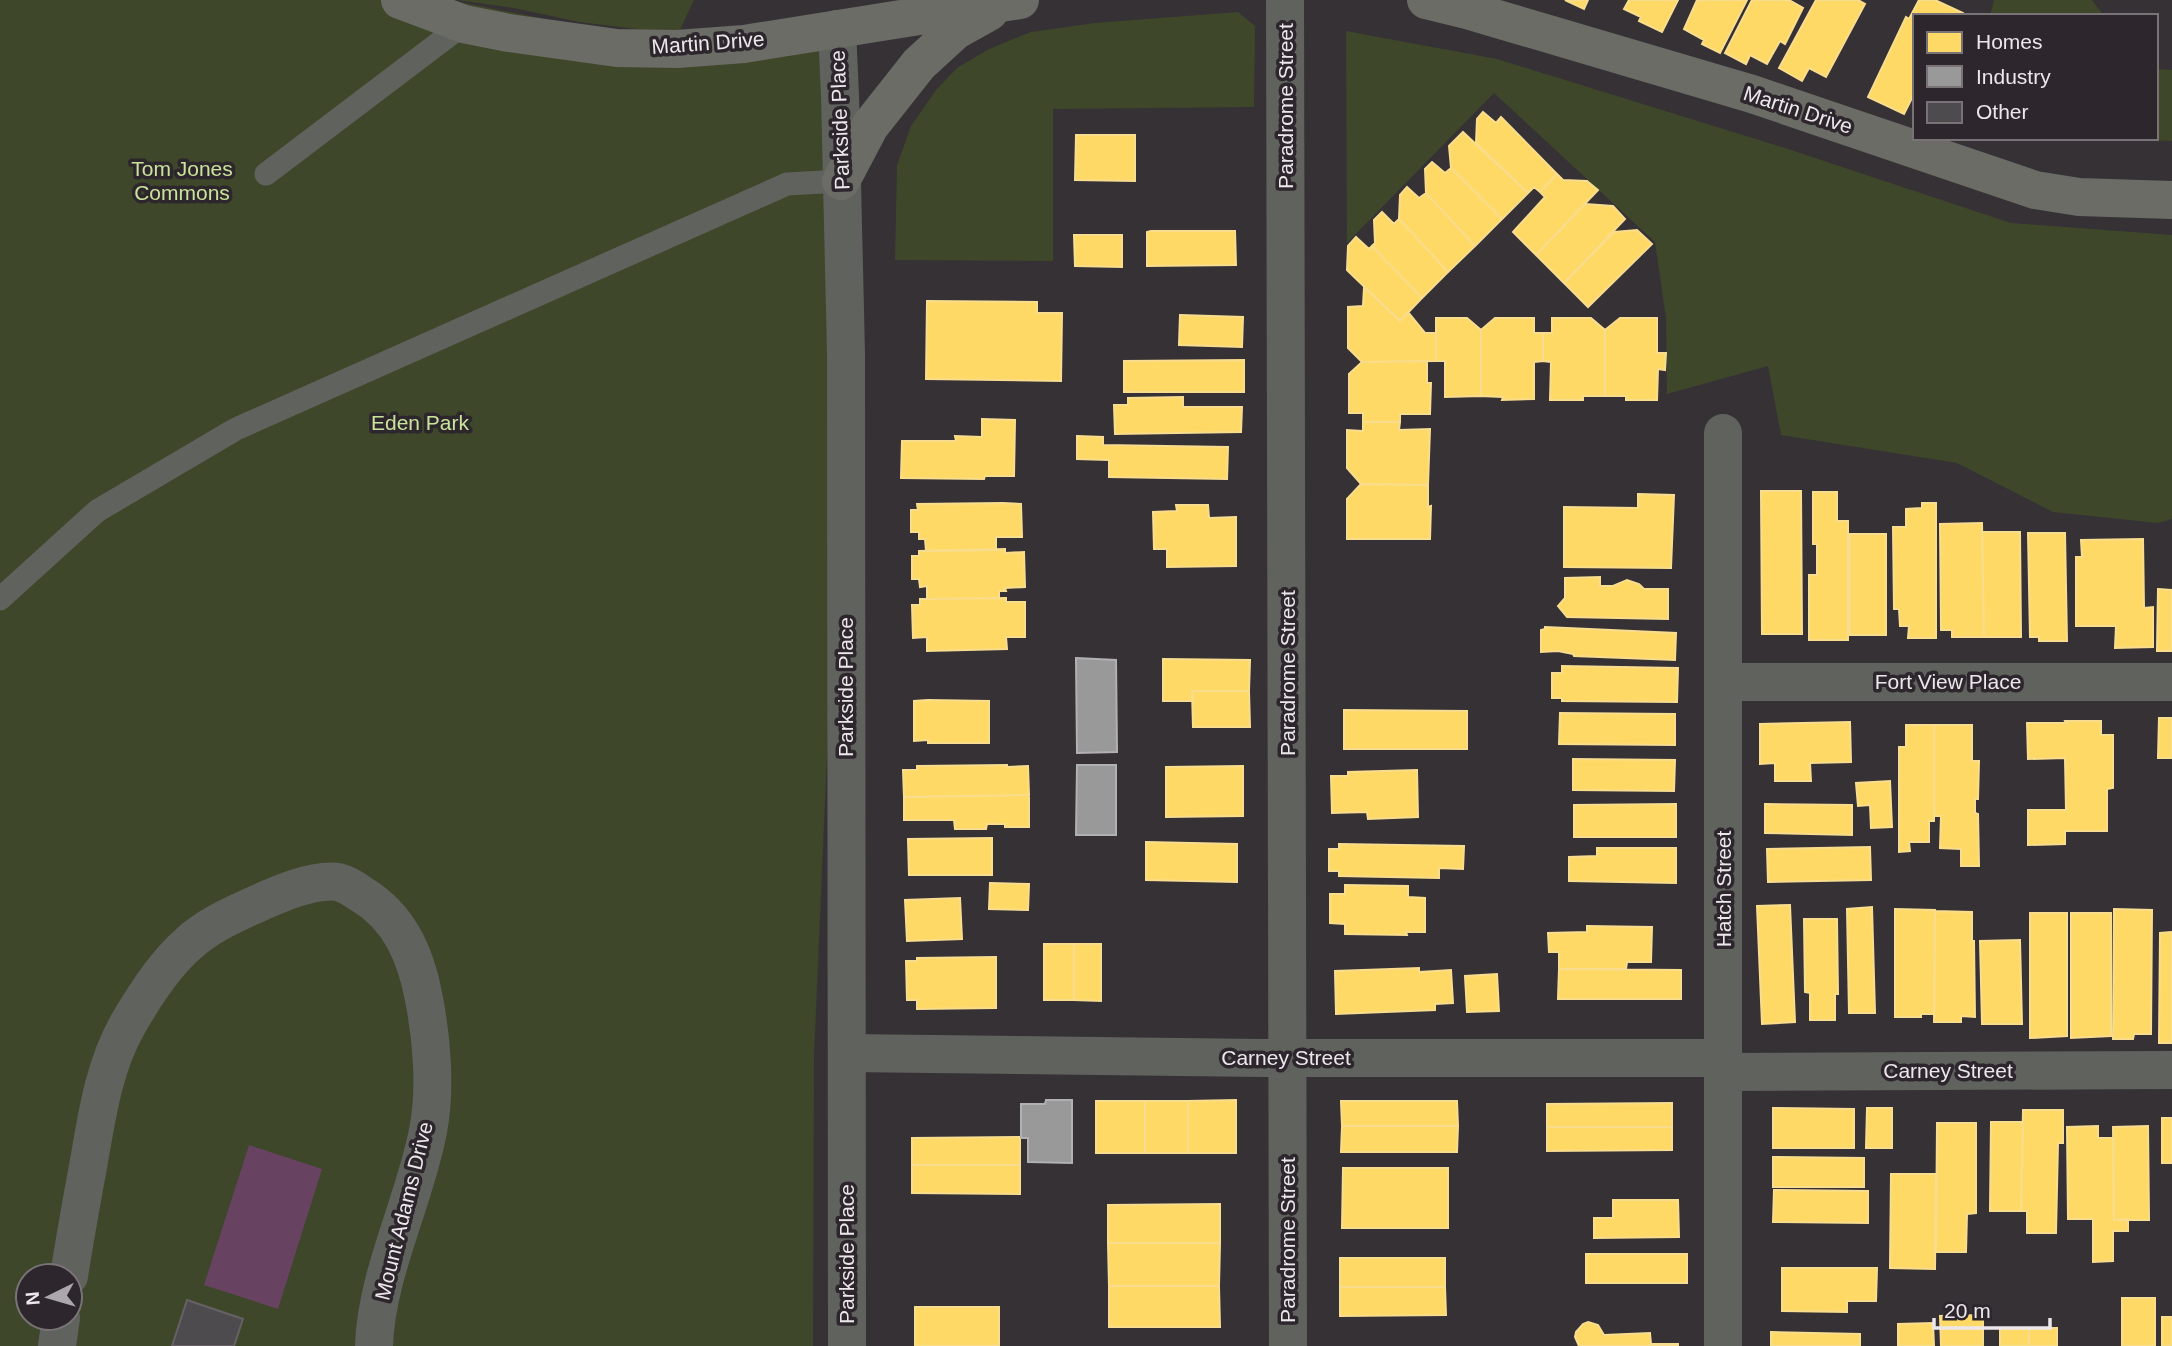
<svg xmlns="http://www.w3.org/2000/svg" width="2172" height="1346" font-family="Arial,sans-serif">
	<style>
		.green { fill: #3e472a; fill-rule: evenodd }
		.water { fill: #674361 }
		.homes { fill: #ffd966; stroke: #f9dd8e; stroke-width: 2 }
		.industry { fill: #999; stroke: #b2b0b2; stroke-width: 2 }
		.building { fill: #4e4b4e; stroke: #656164; stroke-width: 2 }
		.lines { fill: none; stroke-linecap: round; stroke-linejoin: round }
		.lane { stroke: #60625d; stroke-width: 23 }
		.street { stroke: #60625d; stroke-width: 38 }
		.secondary { stroke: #6b6c66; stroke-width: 38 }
		.labels { text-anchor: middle; stroke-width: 7; stroke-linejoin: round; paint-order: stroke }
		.street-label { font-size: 21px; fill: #ece7eb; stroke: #2d262c }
		.park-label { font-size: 21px; fill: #c9e39a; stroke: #2d262c }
	</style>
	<rect width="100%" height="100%" fill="#363135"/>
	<path class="green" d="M0 0H450L652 40 837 29 846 317 814 1056 813 1346H0ZM28 1276H70V1318H28Z
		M457 0H694L678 34 579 22 514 8Z
		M1994 0H2092L2104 16H1990Z
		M1238 12 1255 26 1254 107 1053 109V261L895 260 897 165 911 126 936 90 957 68 989 49 1031 32 1095 23Z
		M1346 31 1497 59 1785 148 2011 223 2172 235V519L2158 523 2053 512 1957 463 1781 435 1768 366 1667 394 1666 318 1655 242 1494 93 1347 243Z
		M2156 69 2172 70V141L2091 138H2156Z"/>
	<path class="water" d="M249 1145 322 1169 278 1309 204 1285Z"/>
	<path class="homes" d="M1565 0H1588L1584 9Z
		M1629 0H1678L1662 32 1639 21 1641 17 1624 9Z
		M1697 0H1747L1720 53 1702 44 1704 40 1684 29Z
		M1752 0H1789L1803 8 1785 44 1780 41 1767 64 1750 55 1746 64 1725 53Z
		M1816 0H1858L1865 4 1826 77 1809 68 1802 81 1779 68Z
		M1919 0H1935L1963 13 1962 16H1915V92L1904 114 1868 97 1906 17 1909 19Z
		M1483 112 1496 123 1501 117 1557 174 1540 192 1534 187 1528 193 1476 143 1477 119Z
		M1463 132 1528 193 1502 219 1451 168 1449 146Z
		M1076 135H1135V181L1075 180Z
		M1432 162 1445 173 1451 168 1502 219 1475 246 1426 193 1425 169Z
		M1557 174 1563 180 1587 181 1598 190 1536 255 1513 232 1545 197 1540 192Z
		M1407 187 1419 198 1426 193 1475 246 1448 272 1399 219 1400 195Z
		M1585 204 1613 206 1625 219 1564 283 1536 255Z
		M1382 212 1394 224 1399 219 1448 272 1422 298 1372 246 1375 243 1374 220Z
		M1637 230 1652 244 1588 307 1564 283 1614 232Z
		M1151 231H1235L1236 265 1147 266V232Z
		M1074 235H1122V267L1075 266Z
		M1356 237 1369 249 1372 246 1422 298 1400 321 1347 270 1348 246Z
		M1364 287 1400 321 1408 312 1425 333H1436V361L1362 362 1348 348V307L1363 306Z
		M927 301 1037 302V313H1062L1061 381 926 379Z
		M1180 315 1243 317 1242 347 1179 345Z
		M1436 318H1467L1481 330V396L1445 397V361H1436Z
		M1495 318H1534V333H1543V361L1534 362V399L1502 400 1503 397 1481 396V330Z
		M1552 318H1591L1605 330V396H1583V400H1550L1551 362 1543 361V333H1552Z
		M1620 318H1657V353H1666L1665 370 1658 369 1657 400H1626V396H1605V330Z
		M1244 360V392H1124V361Z
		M1427 361V383H1431L1430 414H1400V422H1363V413H1349V374L1362 362Z
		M1183 397V407H1242L1241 432 1115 434 1114 405H1128V398Z
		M982 419 1015 420 1014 476H985L984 479 901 478 902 441H956L955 436 982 437Z
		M1363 422H1400L1399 430 1430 429 1428 485 1361 484 1347 468V430L1363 431Z
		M1077 436 1103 437V445L1228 447 1227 479 1109 477V460L1077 459Z
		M1361 484 1428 485V507L1431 506 1430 539H1347V499Z
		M1761 491H1801L1802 634H1762Z
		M1813 492H1837V521H1848V640H1809V575H1817V544H1813Z
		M1638 494 1674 495 1671 568 1564 567V507L1638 508Z
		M1003 503 1021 504 1022 537H996V550L926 551 925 539H919V532H911V510H918L917 504Z
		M1922 503H1936V638H1908L1909 626H1900L1899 609H1894L1893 527H1906V509L1922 508Z
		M1176 505H1208L1209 518 1236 517V566L1167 567V549H1154L1153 512 1177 511Z
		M1982 523 1984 637H1952V630H1941L1940 524Z
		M1982 532H2020L2021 637H1984Z
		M2028 533H2065L2067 641H2039V637H2030Z
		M1850 534H1886V635H1850Z
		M2143 539 2144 608 2153 607V647L2115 648 2116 626H2076V557H2082L2081 540Z
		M1005 549V553L1024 552 1025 587 1005 588 1006 591H999V598L927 599V586L920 587 919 579H912V556H919V551Z
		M1600 577V586H1613L1627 580 1639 584 1644 589H1668V619L1567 617 1558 606 1565 598V578Z
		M2158 589 2172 590V651H2157Z
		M1006 598V602H1025V637H1006L1007 649 927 651V637L913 638 912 605H920V599Z
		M1545 627 1676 633 1675 660 1574 656 1573 654 1558 651 1541 652V630L1545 629Z
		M1163 659 1250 660 1249 691H1192L1193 701H1163Z
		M1562 666 1678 668 1677 702 1562 701V698H1552V673H1562Z
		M1192 691H1249L1250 727H1193Z
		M928 700 989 701V743H928V740L914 741V701Z
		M1344 710 1467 711V749H1344Z
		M1560 713 1675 714V745L1559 744Z
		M2159 718H2172V758H2158Z
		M2065 721H2101V735H2113V788L2107 789V831H2065V844L2028 845V810H2066L2065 758 2028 759 2027 723H2066Z
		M1850 722 1851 762 1810 763 1811 781H1775V763L1760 764V724Z
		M1906 725H1934V821H1929V842H1909L1910 851 1899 852V747H1906Z
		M1934 725H1972V761H1979L1978 799H1975V813L1978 814 1979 866H1961V849L1940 848 1941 816H1934Z
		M1573 759 1675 760 1674 791 1573 790Z
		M1007 765V767L1028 766 1029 795 904 797 903 770H917V766Z
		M1243 766V816L1166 817V767Z
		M1417 770 1418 817 1368 819 1367 812 1332 813 1331 776H1348V772Z
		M1890 781 1892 827 1871 828 1870 805 1858 806 1856 783Z
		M1029 795V827H1005V824H987L986 829H955L954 820H904V797Z
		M1676 804V837H1574V805Z
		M1765 804 1852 805V835L1765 833Z
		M992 838V875H909L908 839Z
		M1146 842 1237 844V882L1146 880Z
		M1339 844 1464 846 1463 869 1439 868V878L1339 876V871H1329V849H1339Z
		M1870 847 1871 880 1768 882 1767 849Z
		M1597 848H1676V883L1569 881V857L1597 856Z
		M990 883 1029 884 1028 910 989 909Z
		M1345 885 1408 886V897L1425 898V932H1406L1407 935 1345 934V924L1330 923V894H1345Z
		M960 898 962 939 907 941 905 900Z
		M1790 905 1795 1022 1762 1024 1757 906Z
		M1872 907 1875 1013H1849L1847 909Z
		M1895 909 1935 910 1934 1014H1921V1017H1895Z
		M2114 909 2152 910 2151 1034H2134L2133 1039H2113Z
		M1935 911 1972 912V941H1974L1975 1017 1961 1016V1022H1934Z
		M2030 913H2067V1036L2030 1038Z
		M2071 913H2111V1036L2071 1038Z
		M1804 919H1837L1838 994H1835V1020H1810V993L1805 992Z
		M1587 926 1652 927 1651 962H1627L1626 969H1559V952H1549L1548 933 1587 932Z
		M2172 932V1043H2159L2160 933Z
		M2020 940 2022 1024H1982L1980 941Z
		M1044 944H1074V1000H1044Z
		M1074 944H1101V1001L1074 1000Z
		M996 957V1008L917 1009V1000H907L906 961H917V958Z
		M1419 968V972L1451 970 1453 1003 1435 1004V1010L1336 1014 1335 971Z
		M1559 969 1681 970V999H1558Z
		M1497 974 1499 1011 1467 1012 1465 976Z
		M1236 1100V1153H1188V1101Z
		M1096 1101H1145V1153H1096Z
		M1145 1101H1188V1153H1145Z
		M1341 1101H1457L1458 1126H1342Z
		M1672 1103V1127H1547V1104Z
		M1773 1108 1854 1109V1148H1773Z
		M1867 1108H1892V1148H1866Z
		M2023 1110H2063V1143H2058L2056 1233H2027V1211H2021Z
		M2162 1118H2172V1163H2162Z
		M1991 1122H2023L2021 1211H1990Z
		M1937 1123H1976V1213L1967 1214 1966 1252H1936Z
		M1342 1126H1458L1457 1152H1341Z
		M2098 1126V1138H2113L2114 1220 2128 1219V1231H2113V1261L2093 1262V1219H2068L2067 1127Z
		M2148 1126 2149 1220H2114L2113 1127Z
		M1547 1127H1672V1150L1547 1151Z
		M1020 1137V1165H912V1138Z
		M1773 1157 1864 1158V1187H1773Z
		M912 1165H1020V1194L912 1193Z
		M1343 1168H1448V1228H1342Z
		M1891 1174H1936L1935 1269 1890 1268Z
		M1774 1190 1868 1191V1223L1773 1222Z
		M1613 1200H1678L1679 1237 1594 1238V1218H1613Z
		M1220 1204V1243H1108V1205Z
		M1108 1243H1220L1219 1286H1109Z
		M1586 1254H1687V1283H1586Z
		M1340 1258H1445V1287H1340Z
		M1782 1268H1877L1876 1301H1847V1312L1782 1311Z
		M1109 1286H1219L1220 1327H1109Z
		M1340 1287H1445L1446 1315 1340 1316Z
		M2122 1298H2155V1346H2122Z
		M915 1307H999V1346H915Z
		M1983 1315V1346H1941L1940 1316Z
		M2162 1317H2172V1346H2162Z
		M1588 1322 1598 1325 1604 1335 1650 1333 1651 1344H1678V1346H1579L1575 1337 1576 1332 1583 1324Z
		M1933 1323 1934 1346H1898V1324Z
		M2000 1328H2029V1346H2000Z
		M2029 1328H2057V1346H2029Z
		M1771 1332 1860 1334V1346H1771Z"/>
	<path class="industry" d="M1076 658 1116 660 1117 752 1077 753Z
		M1077 765H1116V835H1076Z
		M1046 1100H1072V1163L1028 1162V1138H1021V1104H1045Z"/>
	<path class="building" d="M187 1300 243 1319 234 1346H172Z"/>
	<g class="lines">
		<path class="lane" d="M266 174 464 24
			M0 599 97 511 236 429 787 184 841 181"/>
		<path class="street" d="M1285 0 1288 1346
			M837 29 840 95 846 354 847 1346
			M1724 682H2172
			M847 1053 1262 1058H1724
			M1724 1072 2172 1070
			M69 1276C75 1238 82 1199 89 1161 97 1115 104 1066 128 1024 143 998 165 964 188 944 206 927 230 916 252 906 274 896 313 878 338 882 346 884 354 889 361 894 400 917 416 956 424 999 432 1040 436 1090 428 1131 415 1200 376 1275 374 1346
			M57 1346 61 1318
			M1723 1346V433"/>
		<path class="secondary" d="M400 0 464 24 509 33 617 48 677 49 744 44 1020 0
			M1426 0 1467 10 1752 94 2035 190 2079 197 2172 200
			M841 181 870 126 919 64 955 31 989 12"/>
	</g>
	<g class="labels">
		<g class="street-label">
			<text transform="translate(708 43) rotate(-4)" y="7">Martin Drive</text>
			<text transform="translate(1286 106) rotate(-90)" y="7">Paradrome Street</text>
			<text transform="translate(1798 110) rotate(18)" y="7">Martin Drive</text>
			<text transform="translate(840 120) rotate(-92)" y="7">Parkside Place</text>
			<text transform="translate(1288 673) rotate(-90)" y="7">Paradrome Street</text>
			<text x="1948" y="689">Fort View Place</text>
			<text transform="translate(846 687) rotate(-90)" y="7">Parkside Place</text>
			<text transform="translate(1724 889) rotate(-90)" y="7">Hatch Street</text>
			<text x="1286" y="1065">Carney Street</text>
			<text x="1948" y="1078">Carney Street</text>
			<text transform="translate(404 1211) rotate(-76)" y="7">Mount Adams Drive</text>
			<text transform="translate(1288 1240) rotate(-90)" y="7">Paradrome Street</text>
			<text transform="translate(847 1254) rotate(-90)" y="7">Parkside Place</text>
		</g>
		<g class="park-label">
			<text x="182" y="176">Tom Jones<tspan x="182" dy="24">Commons</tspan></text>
			<text x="420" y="430">Eden Park</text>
		</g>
	</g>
	<rect x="1913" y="14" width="245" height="126" fill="#2d262c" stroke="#797378" stroke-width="2"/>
	<rect x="1927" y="32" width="35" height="21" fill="#ffd966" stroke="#797378" stroke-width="2"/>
	<text x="1976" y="49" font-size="21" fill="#ece7eb">Homes</text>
	<rect x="1927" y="66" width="35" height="21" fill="#999999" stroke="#797378" stroke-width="2"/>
	<text x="1976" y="84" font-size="21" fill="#ece7eb">Industry</text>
	<rect x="1927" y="102" width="35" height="21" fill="#4e4b4e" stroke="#797378" stroke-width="2"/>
	<text x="1976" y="119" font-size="21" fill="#ece7eb">Other</text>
	<g transform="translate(49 1297) rotate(265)"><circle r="33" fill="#2d262c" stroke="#797378" stroke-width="2"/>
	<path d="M0-5L12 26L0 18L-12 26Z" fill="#aca7ab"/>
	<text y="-10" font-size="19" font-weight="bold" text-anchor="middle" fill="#ece7eb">N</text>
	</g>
	<path d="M1934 1318v10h116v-10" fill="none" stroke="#ece7eb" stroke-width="3.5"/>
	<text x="1944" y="1318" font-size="21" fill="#ece7eb" stroke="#2d262c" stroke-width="5" paint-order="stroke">20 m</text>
</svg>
